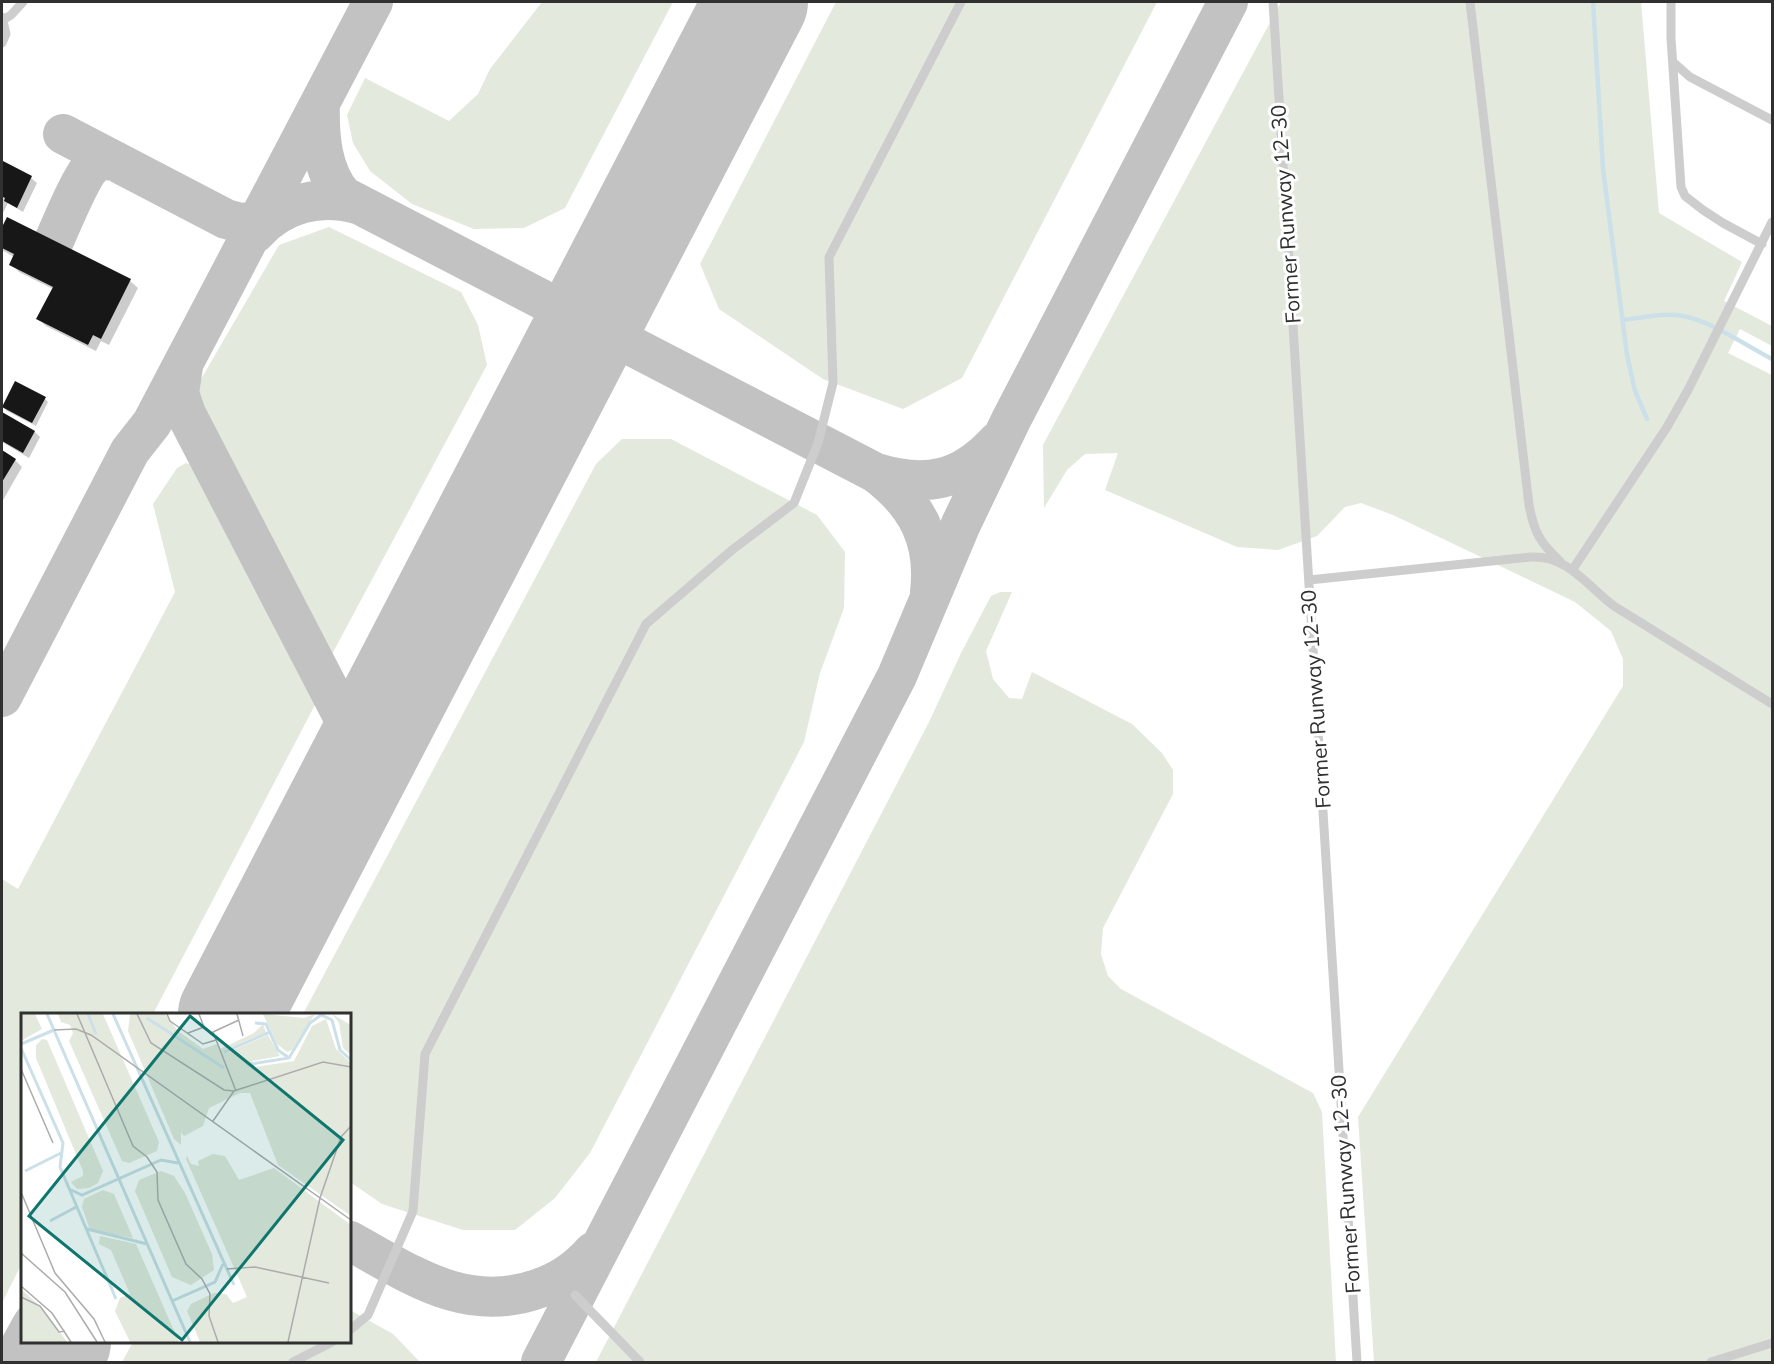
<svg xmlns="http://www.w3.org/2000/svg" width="1774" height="1364" font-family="Mulish,sans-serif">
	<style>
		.green { fill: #e4e9dd }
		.shadow { fill: #0003 }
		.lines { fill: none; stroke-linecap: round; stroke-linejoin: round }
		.stream { stroke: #cbe0e8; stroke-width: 4.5 }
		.taxiway { stroke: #c2c2c2; stroke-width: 40 }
		.runway { stroke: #c2c2c2; stroke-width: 104 }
		.building { fill: #171717 }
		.service { stroke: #cdcdcd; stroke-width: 9 }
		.labels { text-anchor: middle; stroke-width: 6; stroke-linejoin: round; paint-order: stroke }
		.street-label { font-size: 21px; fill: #303030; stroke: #fff }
		.inset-river { fill: none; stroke: #cbe0e8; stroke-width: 3 }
		.inset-road { fill: none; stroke: #acacac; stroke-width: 1.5 }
		.view { fill: #0f766e; fill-opacity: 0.15; stroke: #0f766e; stroke-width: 3 }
		.inset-edge { fill: none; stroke: #303030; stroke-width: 3 }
	</style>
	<rect width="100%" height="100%" fill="#fff"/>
	<path class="green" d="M542 2H673L565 208 524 228 474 229 412 204 370 171 353 143 347 115 365 78 449 121 478 94 490 69Z
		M836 2H1157L962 378 903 409 823 379 719 309 700 264Z
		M1281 2H1641L1659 213 1742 262 1724 301 1772 326V346L1740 329 1728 353 1772 375V1362H1374L1358 1117 1623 686V659L1611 631 1575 602 1393 515 1361 503 1345 507 1317 536 1278 550 1237 547 1105 490 1118 453 1085 454 1067 470 1044 508 1043 445Z
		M329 227 461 292 478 325 487 365 331 656 193 393 279 245Z
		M622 439H671L817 515 845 552 844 608 820 673 804 742 590 1153 555 1198 515 1230H463L382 1204 350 1182V1014H303L596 464Z
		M186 463 192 465 198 471 316 703 153 1014H22V1263L2 1303V879L18 889 175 592 153 504 177 468Z
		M1000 592H1012L986 651 993 679 1009 698 1022 699 1032 672 1132 724 1162 753 1173 770V794L1103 928 1101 954 1108 976 1121 989 1313 1093 1322 1112 1336 1362H596L929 722 961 653 991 596Z
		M350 1310 393 1334 420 1362H122L133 1342H350Z"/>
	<path class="shadow" d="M3 163 31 178 37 183 23 212 8 203 2 215V166Z
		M7 219 130 281 138 288 109 345 101 341 96 351 46 326 38 319 53 289 19 272 11 264 14 257 2 250V231Z
		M45 399 48 402 36 426 7 411 3 407Z
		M2 414 35 432 40 437 29 458 2 442Z
		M2 452 15 460 22 467 2 502Z"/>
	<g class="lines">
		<path class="stream" d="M1593 2 1603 169 1627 355 1635 391 1647 419
			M1622 320C1642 318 1664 312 1683 316 1711 321 1747 346 1772 359"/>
		<path class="taxiway" d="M320 103C319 134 321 171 343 196L876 473C917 504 936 540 930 592
			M63 134 226 219 241 223 269 220
			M255 233C282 203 321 193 360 205
			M54 241C61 225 82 174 93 165 100 159 107 160 115 161
			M183 366 179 393 186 414 364 757
			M876 473C926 488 961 481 997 442
			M2 697 130 451 152 423 373 2
			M350 1241C412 1275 467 1315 540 1288 561 1281 579 1268 593 1252
			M541 1362 897 676 961 524 1011 420 1228 2"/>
		<path class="runway" d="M230 1014 756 2
			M48 1362 59 1342"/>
	</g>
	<path class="building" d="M3 161 32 176 17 208 4 201 5 198 3 197 2 201Z
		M7 217 131 279 101 339 93 335 88 345 36 319 53 287 9 265 14 254 2 248V227Z
		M15 381 46 397 32 423 2 407Z
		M2 412 35 431 23 453 2 441Z
		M2 450 16 459 2 482Z"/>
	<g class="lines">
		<path class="service" d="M1273 2 1357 1362
			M1470 2 1529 505C1534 532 1540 543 1560 561
			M1671 2V38L1681 187 1685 196 1703 210 1723 223 1762 244
			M2 17 6 34 2 43
			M3 20 11 15 23 2
			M1673 62 1690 77 1772 120
			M1573 569 1667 427 1688 390 1772 222
			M1309 580 1531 557C1568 555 1587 586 1614 606L1772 704
			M575 1295 640 1362
			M350 1330 368 1315 413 1211 425 1054 646 624 732 550 794 503 818 443 833 383 829 257 961 2
			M293 1362 332 1342
			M1711 1362 1772 1343"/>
	</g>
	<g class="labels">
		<g class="street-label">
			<text transform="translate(1286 214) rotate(-94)" y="7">Former Runway 12-30</text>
			<text transform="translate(1316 699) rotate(-94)" y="7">Former Runway 12-30</text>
			<text transform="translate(1346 1184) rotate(-94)" y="7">Former Runway 12-30</text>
		</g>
	</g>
	<g transform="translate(21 1013)">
		<rect width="330" height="330" fill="#fff"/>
		<path d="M0 1H14L21 16 0 28ZM37 1H82L138 129 136 138 108 150 101 148 48 28 52 20 49 12 40 9ZM109 1H144L157 18 182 36 196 31 199 36 233 20 242 11 245 19 203 37 205 40 247 22 259 43 231 48 234 54 273 48 291 13 305 6 315 36 330 50V203L257 152 229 80H219L188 95 182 113 163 123 160 119V132L153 126 107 18ZM242 1 283 5 294 1 271 37 266 39 256 31ZM311 1 330 12V42L322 35 318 10ZM21 26 26 27 82 158 77 170 68 175 56 176 50 169 62 163V158L15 45V32ZM192 141 204 143 218 167 253 155 330 212V329H179L166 298 170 291 193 280 205 281 212 290 226 284 165 146 166 143 170 151 178 153 177 148ZM140 158 153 163 164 180 191 241 193 257 170 272 151 264 114 178 118 167ZM82 177 93 181 112 225 69 217 61 194 63 186ZM79 223 115 231 158 329H109L94 298 99 285 109 281 90 237 78 231ZM0 276 24 298 46 329H0Z" fill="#e4e9dd"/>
		<path class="inset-river" d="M26 1 169 329M67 1 75 21M92 1 213 272M126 5 203 55M234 10 245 11 257 37 268 45M0 31 33 17M0 35 42 130 39 154 95 286M203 39 249 19M230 51 268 45 289 10 300 2 311 7 319 37 330 47M4 158 40 140M48 176 61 182 140 147 157 150M29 208 57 193M66 216 126 231M151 288 194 269 202 251"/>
		<path class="inset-road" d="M56 1 112 133 126 144 136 159 137 187 165 251 181 266 189 281 188 303 197 329M116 1 130 30 203 77 213 78M146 1 149 8 182 31 195 27M216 1 222 23M33 17 55 16 70 22 330 207M167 20 183 14 178 1M0 56 32 130M215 78 192 19 218 7M192 108 213 78 302 49 330 54M0 179 34 260 73 306 84 329M0 240 44 279 76 329M206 256 234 254 308 270M0 273 31 300 50 329M0 284 19 293 38 319 44 318M267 329 299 185 320 124 330 113"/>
		<path class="view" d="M169 3 322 127 161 327 8 203Z"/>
		<rect width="330" height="330" class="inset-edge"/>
	</g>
	<rect width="1774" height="1364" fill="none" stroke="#303030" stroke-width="6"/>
</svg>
